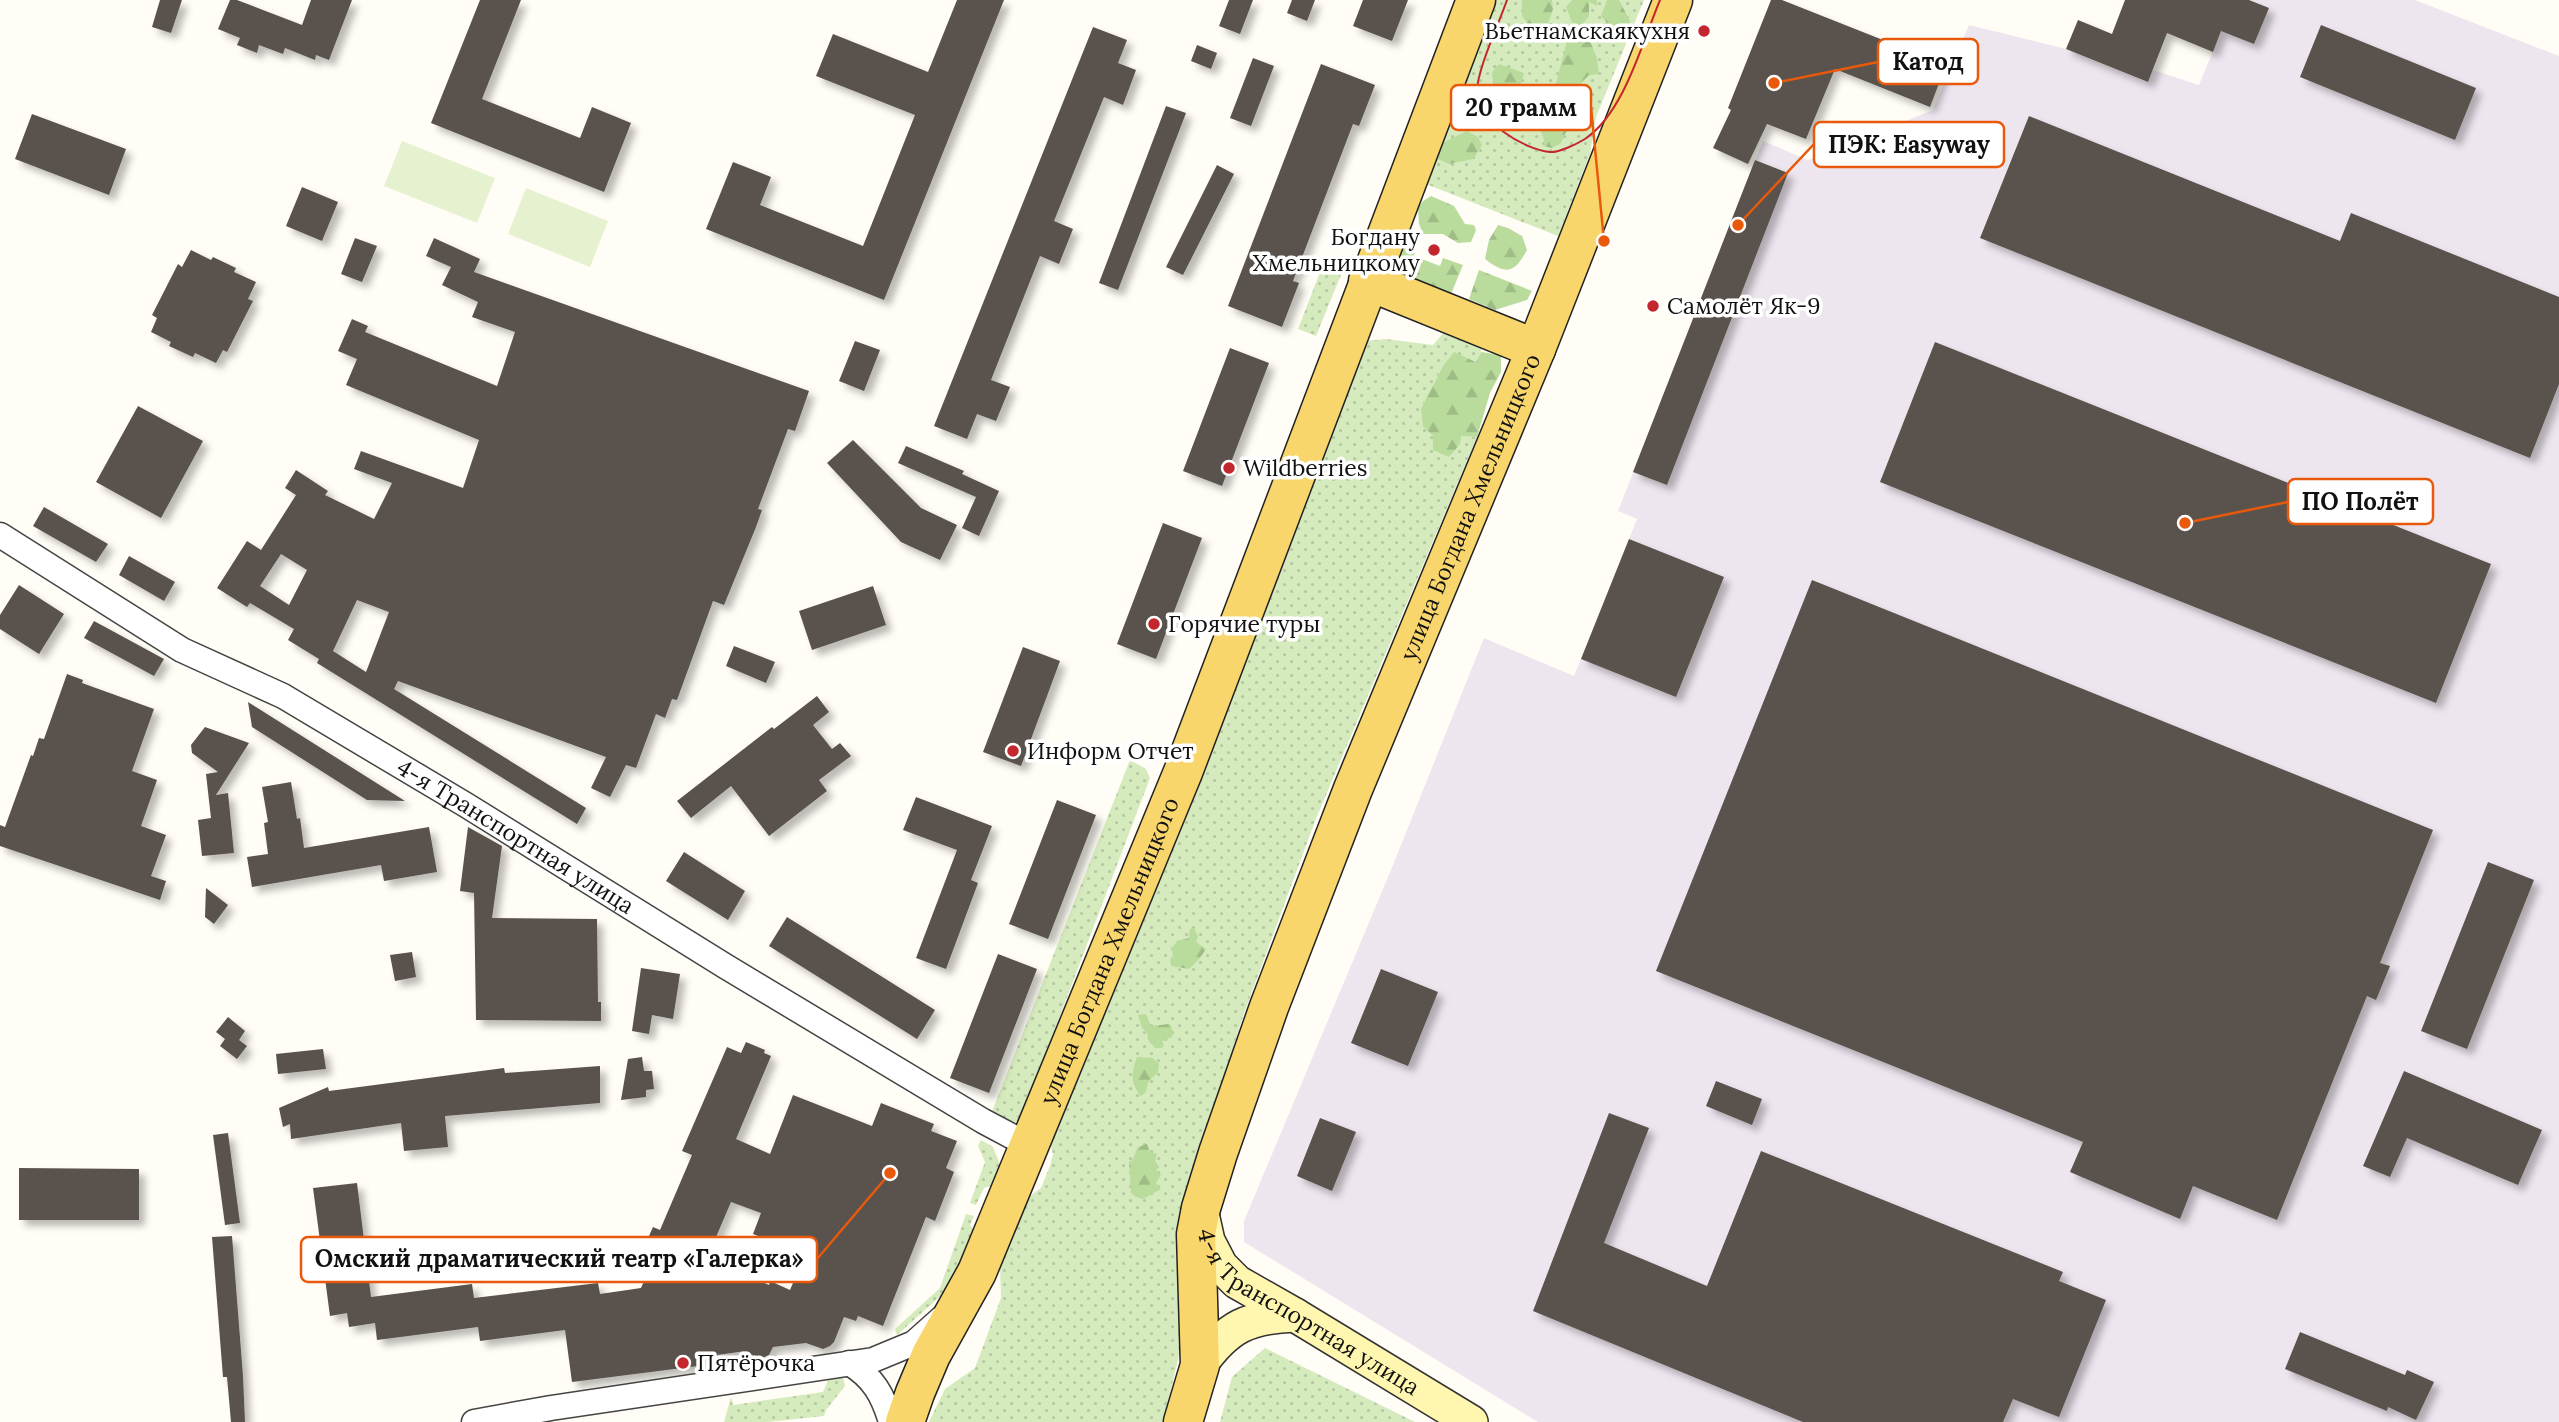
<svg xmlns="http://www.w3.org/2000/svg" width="2559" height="1422" font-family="Lora,serif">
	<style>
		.industrial { fill: #eee6ef }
		.grass { fill: url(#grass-dots) }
		.forest { fill: url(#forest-firs) }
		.pitch { fill: #e6f2cf }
		.building { fill: #5a524d; fill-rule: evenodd; filter: url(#shadow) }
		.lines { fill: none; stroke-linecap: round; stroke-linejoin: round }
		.minor-casing { stroke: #444; stroke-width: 27 }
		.secondary-casing { stroke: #333; stroke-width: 36 }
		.primary-casing { stroke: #222; stroke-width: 41 }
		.minor { stroke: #fff; stroke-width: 24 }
		.secondary { stroke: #fff6b0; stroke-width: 33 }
		.primary { stroke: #f9d66b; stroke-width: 38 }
		.tram { stroke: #c4262e; stroke-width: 2 }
		.poi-dot { fill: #c4262e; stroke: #fff; stroke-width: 2.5 }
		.labels { text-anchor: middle; stroke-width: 7; stroke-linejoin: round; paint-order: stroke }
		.poi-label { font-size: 23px; fill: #111; stroke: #fff; text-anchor: start }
		.street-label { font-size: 23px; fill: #111; stroke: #fff }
		.leader { fill: none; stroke: #e8590c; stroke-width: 2.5 }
		.callout-dot { fill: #e8590c; stroke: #fff; stroke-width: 2.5 }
		.callout { fill: #fff; stroke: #e8590c; stroke-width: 2.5 }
		.callout-label { font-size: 24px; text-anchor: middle; font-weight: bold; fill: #111 }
	</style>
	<defs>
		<pattern id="grass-dots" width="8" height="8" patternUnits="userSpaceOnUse" patternTransform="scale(1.75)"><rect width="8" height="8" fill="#d5ebbd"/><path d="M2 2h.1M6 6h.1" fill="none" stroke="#b6c8a1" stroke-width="1.8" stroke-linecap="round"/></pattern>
		<pattern id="forest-firs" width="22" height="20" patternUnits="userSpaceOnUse" patternTransform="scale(1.75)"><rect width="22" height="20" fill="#b9dc9c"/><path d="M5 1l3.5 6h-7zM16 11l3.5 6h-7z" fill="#9ebc85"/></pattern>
		<filter id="shadow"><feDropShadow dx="6" dy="6" stdDeviation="3.5" flood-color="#0004"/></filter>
	</defs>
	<rect width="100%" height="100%" fill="#fffdf5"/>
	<path class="industrial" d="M2234 0H2415L2559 56V1422H1538L1244 1242V1221L1393 865 1484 638 1574 676 1637 519 1618 511 1763 141 1808 160 1933 110 1969 25 2066 49 2147 82 2153 70 2199 85Z"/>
	<path class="grass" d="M1493 0H1644L1596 117 1590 154 1558 236 1421 182Z
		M1324 262 1343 270 1316 336 1298 329Z
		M1444 332 1483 345 1477 362 1454 353 1443 366 1421 408 1461 435 1477 437 1315 821 1243 1016 1179 1224 1177 1263 1183 1300V1339L1163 1422H929L945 1389 975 1368 1001 1298 1000 1264 1026 1199 1041 1188 1050 1166 1053 1154 1050 1144 1356 342 1386 339 1433 345Z
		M1130 760 1146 769 1150 778 1020 1121 1005 1124 991 1114Z
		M981 1140 993 1147 1001 1167 996 1184 984 1188 976 1205 970 1203 985 1162 978 1146Z
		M966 1214 974 1216 970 1225 975 1232 961 1267 945 1292 897 1335 895 1329 940 1288Z
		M1265 1348 1415 1422H1220L1232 1377Z
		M843 1376 845 1386 826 1410 824 1416 768 1422H724L731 1397 733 1405 823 1392 829 1378Z"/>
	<path class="forest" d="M1522 0H1552L1553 9 1548 24 1538 28 1533 33 1522 15Z
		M1572 0H1597V6L1589 2V16L1583 24 1597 58 1599 74 1589 75 1579 85 1587 101 1579 102 1578 117 1565 116 1569 126 1561 143 1552 148 1543 146 1544 140 1539 125 1544 109 1554 91 1572 22 1566 7Z
		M1607 0H1619L1630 21 1625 37 1621 39 1613 33 1607 35 1605 30 1607 23 1601 16Z
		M1499 64 1524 73 1517 98H1510L1504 88 1493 84 1492 72Z
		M1467 131 1478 137 1482 145 1473 159 1449 164 1438 159 1435 163 1426 162 1437 139 1444 142Z
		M1431 196 1454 206 1465 224 1474 225 1476 230 1471 242 1458 243 1443 234H1423L1419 224 1418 208 1423 201Z
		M1498 225 1508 228 1522 236 1527 250C1514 274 1506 275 1485 259L1489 240Z
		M1394 241 1415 251 1414 256 1440 266 1443 258 1463 265 1451 294 1393 274Z
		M1479 270 1532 291 1527 300 1495 310 1469 299Z
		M1454 352 1476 362 1481 352 1501 355V372L1490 393 1477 437 1461 436 1460 444 1449 457 1433 450V436L1423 426 1421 408 1443 366Z
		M1194 928 1198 936 1196 942 1206 949C1201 957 1196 963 1189 969L1171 966 1170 959 1173 956 1172 948 1177 941 1189 938 1190 929Z
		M1146 1014 1151 1026 1170 1024 1173 1031 1172 1037 1162 1041 1164 1045 1162 1048H1155L1148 1040 1147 1032 1142 1028 1138 1015Z
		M1137 1057 1153 1058 1159 1064 1158 1072 1148 1082 1146 1092 1141 1096C1130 1083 1131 1073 1137 1057Z
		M1147 1144 1150 1152 1157 1154 1155 1161 1159 1167 1156 1170 1161 1175 1156 1183 1161 1189 1143 1199 1136 1197 1131 1193 1129 1161H1132L1138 1147Z"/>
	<path class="pitch" d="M402 141 495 178 477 223 384 186Z
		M526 188 608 221 590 267 508 234Z"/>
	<path class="building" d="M160 0H182L171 33 152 27Z
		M230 0H237L302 25 311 0H352L329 60 316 55 315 60 285 48 283 54 259 45 257 53 237 45 240 38 218 29Z
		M480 0H521L482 99 580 138 592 107 631 123 604 192 431 123Z
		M957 0H1004L884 300 706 229 733 162 771 177 760 205 863 246 915 115 816 76 833 34 928 72Z
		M1229 0H1253L1240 34 1219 26Z
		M1292 0H1315L1307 21 1287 13Z
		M1363 0H1408L1392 41 1353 26Z
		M1771 0H1782L1946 65 1930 107 1835 69 1806 139 1767 124 1748 164 1713 148 1731 110 1728 108Z
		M2125 0H2249L2269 8 2254 44 2221 31 2213 52 2167 33 2148 82 2066 49 2078 20 2112 34Z
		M2321 25 2476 88 2455 140 2300 77Z
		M1093 27 1127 40 1118 63 1136 70 1123 105 1104 97 1054 221 1073 229 1059 264 1040 256 991 380 1010 387 996 421 977 414 967 439 934 426Z
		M1197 45 1217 53 1211 69 1191 61Z
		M1253 58 1274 66 1251 126 1230 118Z
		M1321 64 1375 85 1359 126 1353 124 1293 281 1299 283 1282 327 1228 306Z
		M1166 106 1186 113 1118 290 1099 283Z
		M32 114 126 149 109 195 15 159Z
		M2029 116 2340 241 2351 213 2559 297V384L2530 458 1980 238Z
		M1755 160 1788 173 1667 485 1633 472Z
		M1217 165 1234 174 1183 275 1166 267Z
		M302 187 338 202 322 241 286 226Z
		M355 238 377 246 362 282 341 274Z
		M434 238 480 259 474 272 809 391 795 431 788 429 758 509 762 510 756 527 724 605 713 601 677 700 672 699 665 718 656 714 636 768 626 765 610 797 591 788 606 757 398 681 394 689 586 808 577 824 317 663 319 659 288 640 294 629 250 603 247 607 217 588 247 541 261 550 296 495 285 488 296 470 328 491 325 495 374 519 392 483 354 469 361 451 463 488 479 440 346 385 357 359 338 351 352 319 368 326 365 332 497 386 515 332 472 317 478 302 442 285 451 267 426 256ZM281 554 307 570 289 605 260 586ZM357 600 389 612 366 672 333 651Z
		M191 250 211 260 213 257 236 268 234 272 256 282 248 299 253 301 227 352 223 350 216 363 195 353 193 357 169 346 171 342 151 332 157 318 152 315 178 264 182 267Z
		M855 341 880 350 864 391 839 381Z
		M1935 342 2491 564 2436 703 1880 482Z
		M1230 348 1269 363 1222 486 1183 471Z
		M138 406 203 441 161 518 96 482Z
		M853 440 921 508 957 525 940 560 901 542 827 463Z
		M906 446 964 471 962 474 999 491 979 536 962 528 976 497 898 463Z
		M44 507 108 544 96 562 33 526Z
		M1163 523 1202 538 1156 659 1117 644Z
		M1629 539 1724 577 1676 697 1581 659Z
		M129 556 175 582 164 601 119 575Z
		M1812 580 2433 830 2380 963 2390 966 2376 1000 2367 996 2277 1220 2193 1186 2180 1219 2070 1172 2083 1142 1656 971Z
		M19 585 64 614 39 654 0 629V615Z
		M873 586 886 625 812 650 799 611Z
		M94 621 164 659 154 676 84 638Z
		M734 646 775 662 766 683 726 666Z
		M1023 647 1060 661 1021 766 983 752Z
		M67 674 83 680 82 683 154 709 132 771 157 780 141 826 166 835 151 876 166 881 160 900 0 846V825L5 827 31 755 33 756 39 738 44 739Z
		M817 696 829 712 813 725 832 749 840 743 851 756 819 780 827 791 769 836 731 786 691 818 677 801 772 727 774 729Z
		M248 702 405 801 367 800 252 727Z
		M205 727 249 743 216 795 228 793 234 853 202 856 198 820 211 818 206 774 218 772 192 753 191 745Z
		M291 782 297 819 300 818 304 848 429 827 437 872 384 881 381 865 252 887 247 857 268 854 264 823 268 822 262 787Z
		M916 797 992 826 971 880 978 883 946 969 916 958 957 850 903 830Z
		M1057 800 1096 815 1048 939 1009 924Z
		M468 827 502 846 492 918 597 919 598 1002H601V1021L476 1020 474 893 460 891Z
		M684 852 745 891 728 920 666 881Z
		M2488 862 2534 880 2467 1049 2421 1031Z
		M206 888 228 905 214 924 205 917Z
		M787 917 935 1010 917 1039 769 946Z
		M412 952 416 977 395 981 390 955Z
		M998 954 1037 969 989 1093 950 1078Z
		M641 968 680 974 673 1019 652 1015 649 1034 632 1031Z
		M1381 969 1438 992 1408 1066 1351 1043Z
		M228 1017 245 1031 239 1040 247 1046 237 1059 220 1046 225 1039 216 1032Z
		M746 1042 765 1050 764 1053 771 1056 736 1139 770 1154 793 1095 872 1126 881 1103 934 1124 931 1131 957 1141 946 1168 954 1172 935 1221 926 1217 883 1326 858 1316 856 1321 844 1317 834 1342 830 1346 823 1349 806 1343 773 1347 769 1355 762 1358 754 1357 746 1351 702 1357 698 1366 572 1382 565 1330 480 1341 478 1327 377 1340 375 1323 349 1327 347 1313 330 1316 313 1188 357 1183 371 1297 472 1284 474 1298 598 1283 600 1294 641 1288 658 1250 645 1245 653 1227 660 1230 692 1155 682 1151 727 1047 741 1053ZM731 1202 761 1213 753 1234 805 1255 790 1290 770 1281 769 1285 707 1258Z
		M323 1049 326 1069 278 1074 276 1054Z
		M642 1057 644 1071H652L654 1089 646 1090V1097L621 1100 628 1059Z
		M600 1066V1103L445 1116 448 1147 404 1151 401 1123 291 1139 290 1124 283 1127 279 1108 328 1087 329 1091 504 1068 505 1073Z
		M2404 1071 2542 1130 2518 1185 2407 1138 2390 1177 2363 1166Z
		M1716 1081 1762 1099 1752 1125 1706 1106Z
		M1609 1113 1649 1128 1604 1243 1707 1286 1761 1151 2063 1272 2059 1281 2106 1300 2059 1417 2013 1399 2003 1422H1803L1533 1311Z
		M1320 1118 1356 1132 1332 1191 1297 1176Z
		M228 1133 240 1223 225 1225 213 1135Z
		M19 1168 139 1169V1220H19Z
		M232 1236 243 1376 245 1422H231L227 1377H223L212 1237Z
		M2300 1332 2405 1375 2407 1370 2434 1382 2416 1420 2388 1407 2387 1411 2285 1369Z"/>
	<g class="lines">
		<g class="minor-casing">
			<g id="minor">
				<path id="s1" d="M0 535 182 650 283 696 466 805 725 966 983 1121 1030 1146"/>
				<path d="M849 1363C873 1377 883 1395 891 1422"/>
				<path d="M474 1422 551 1408 873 1360 914 1343 942 1318"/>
			</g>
		</g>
		<g class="secondary-casing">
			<g id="secondary">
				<path id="s2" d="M1202 1214 1208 1241 1221 1266 1237 1282 1295 1315 1471 1422"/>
				<path d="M1200 1365C1228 1326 1248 1317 1295 1315"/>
			</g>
		</g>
		<g class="primary-casing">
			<g id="primary">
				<path d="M1368 281 1536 349"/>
				<path id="s3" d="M905 1422 915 1393 931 1355 977 1272 1183 772 1476 0"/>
				<path id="s4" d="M1183 1422 1200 1365 1196 1234 1201 1208 1218 1153 1269 1007 1353 789 1536 349 1673 0"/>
			</g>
		</g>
		<use href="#minor" class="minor"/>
		<use href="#secondary" class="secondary"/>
		<use href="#primary" class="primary"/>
		<path class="tram" d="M1507 0C1500 21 1477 70 1477 91 1478 122 1523 149 1550 152 1558 153 1577 144 1585 139 1624 113 1642 43 1660 0"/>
	</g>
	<g class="poi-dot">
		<circle cx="1704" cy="31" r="7"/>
		<circle cx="1434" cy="250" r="7"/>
		<circle cx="1653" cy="306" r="7"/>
		<circle cx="1229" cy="468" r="7"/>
		<circle cx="1154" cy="624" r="7"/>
		<circle cx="1013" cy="751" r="7"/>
		<circle cx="683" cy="1363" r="7"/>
	</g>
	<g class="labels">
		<g class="poi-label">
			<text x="1690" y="39" text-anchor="end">Вьетнамскаякухня</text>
			<text x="1420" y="245" text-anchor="end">Богдану<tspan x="1420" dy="26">Хмельницкому</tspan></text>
			<text x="1667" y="314">Самолёт Як-9</text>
			<text x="1243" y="476">Wildberries</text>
			<text x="1168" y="632">Горячие туры</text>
			<text x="1027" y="759">Информ Отчет</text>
			<text x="697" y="1371">Пятёрочка</text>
		</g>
		<g class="street-label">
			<text dy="8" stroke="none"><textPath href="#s4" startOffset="968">улица Богдана Хмельницкого</textPath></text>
			<text dy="8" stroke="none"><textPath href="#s1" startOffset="598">4-я Транспортная улица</textPath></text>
			<text dy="8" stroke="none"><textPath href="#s3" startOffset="514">улица Богдана Хмельницкого</textPath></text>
			<text dy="8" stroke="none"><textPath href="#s2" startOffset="152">4-я Транспортная улица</textPath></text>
		</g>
	</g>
	<path class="leader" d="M1774 83L1878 62M1604 241L1591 107M1738 225L1814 144M2185 523L2288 502M890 1173L817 1259"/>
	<g class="callout-dot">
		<circle cx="1774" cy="83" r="7"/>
		<circle cx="1604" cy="241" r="7"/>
		<circle cx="1738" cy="225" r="7"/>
		<circle cx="2185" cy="523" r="7"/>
		<circle cx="890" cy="1173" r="7"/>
	</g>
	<g class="callout">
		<rect x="1878" y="39" width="100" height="45" rx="7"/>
		<rect x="1451" y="85" width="140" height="45" rx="7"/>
		<rect x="1814" y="122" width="190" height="45" rx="7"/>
		<rect x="2288" y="479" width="145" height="45" rx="7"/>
		<rect x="301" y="1237" width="516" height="45" rx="7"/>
	</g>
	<g class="callout-label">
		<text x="1928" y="70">Катод</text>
		<text x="1521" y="116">20 грамм</text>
		<text x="1909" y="153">ПЭК: Easyway</text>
		<text x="2360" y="510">ПО Полёт</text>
		<text x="559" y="1267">Омский драматический театр «Галерка»</text>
	</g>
</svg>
